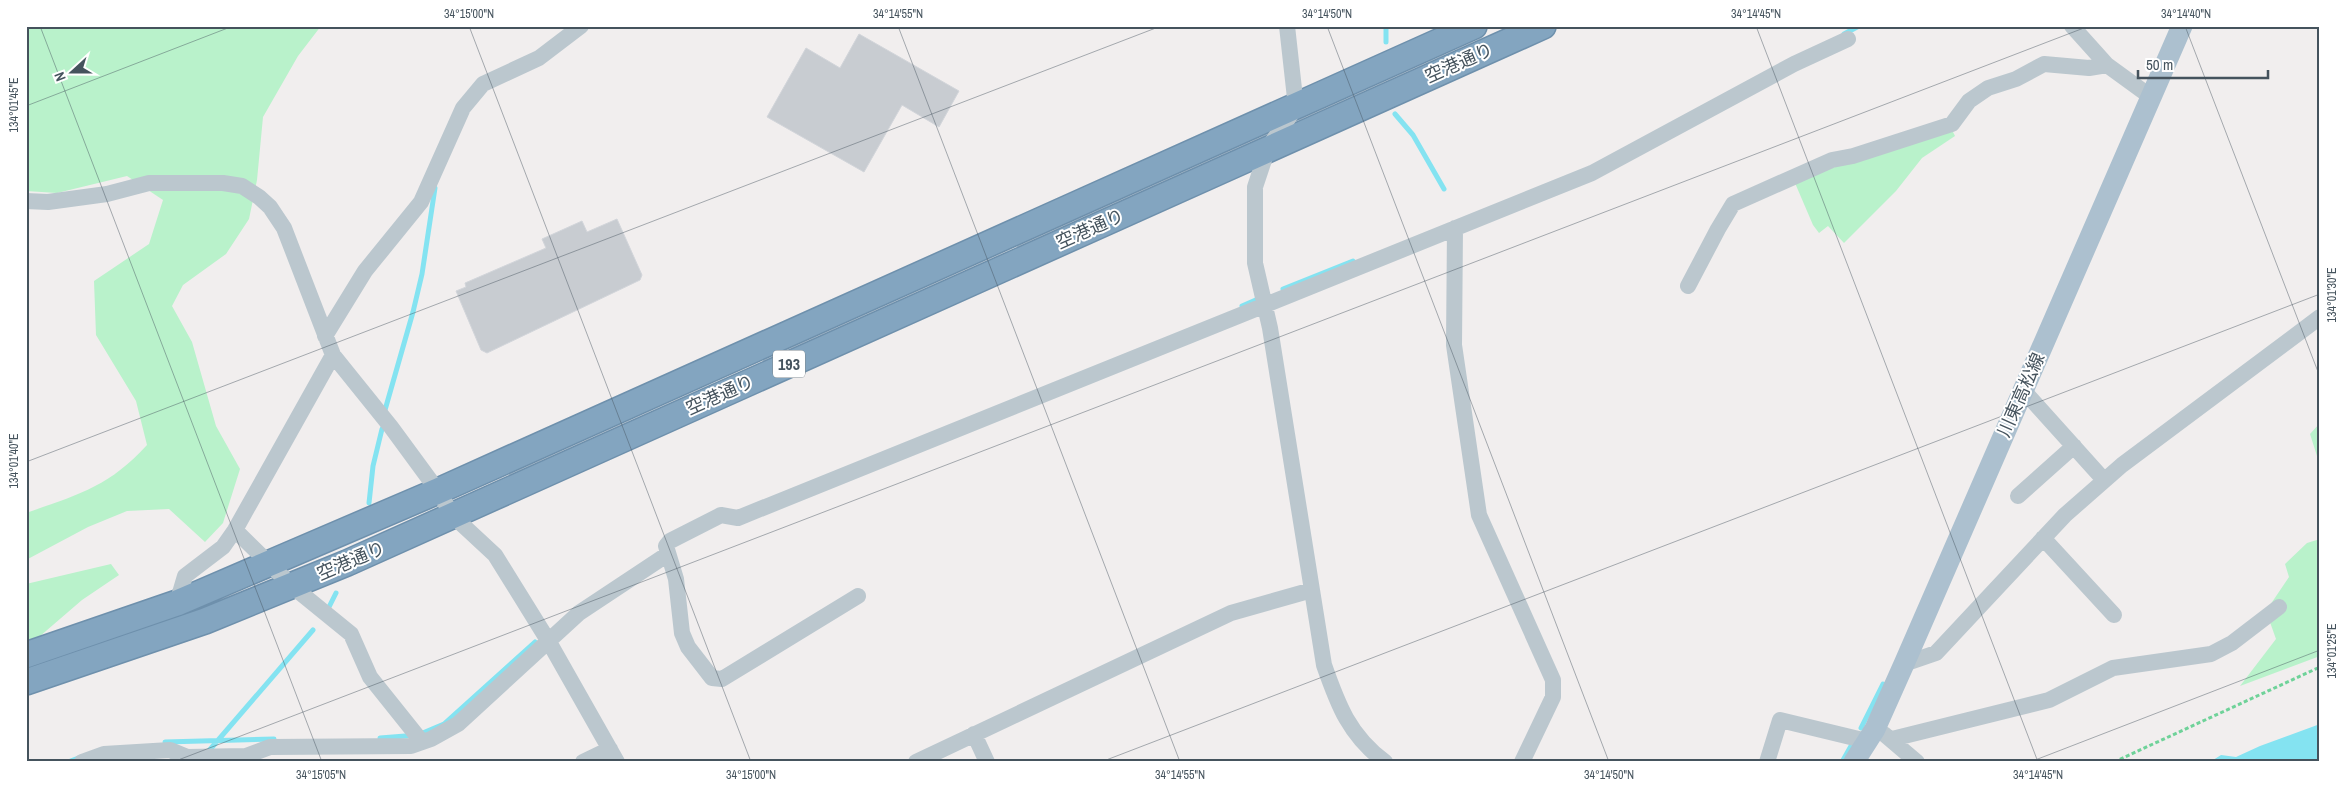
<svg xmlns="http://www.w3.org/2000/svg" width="2346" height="788" font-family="'Archivo Narrow','Noto Sans JP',sans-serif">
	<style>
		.green { fill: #b9f2cb }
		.water { fill: #84e3f1 }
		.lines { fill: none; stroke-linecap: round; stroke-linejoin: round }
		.stream { stroke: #84e3f1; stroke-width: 5 }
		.building { fill: #c8ccd1; stroke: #d2d5da }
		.highway-casing { stroke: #6e90ac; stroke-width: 28 }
		.path { stroke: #6fd299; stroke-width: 3; stroke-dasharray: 4 2.5; stroke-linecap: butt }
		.minor { stroke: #bbc7ce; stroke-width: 16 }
		.major { stroke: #acc0cf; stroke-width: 21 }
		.highway { stroke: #83a5c0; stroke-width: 25 }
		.ticks { fill: none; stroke: #45535d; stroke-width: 1; stroke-opacity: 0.45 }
		.labels { text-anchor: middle; stroke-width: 4; stroke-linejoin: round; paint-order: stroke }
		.shield { fill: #fff; stroke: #7d878e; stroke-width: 1 }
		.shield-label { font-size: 16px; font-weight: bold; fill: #45535d }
		.street-label { font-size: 18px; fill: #45535d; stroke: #fff }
		.neatline { fill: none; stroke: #45535d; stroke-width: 2 }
		.ticks-label { font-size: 12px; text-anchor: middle; fill: #45535d }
	</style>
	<rect width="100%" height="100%" fill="#f1eeee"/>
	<path class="green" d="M26 26H321L298 56 263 117 257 180 249 219 226 254 183 285 172 306 192 342 216 426 240 469 223 523 205 542 169 509 127 511 88 527 26 560V513C77 495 109 487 147 445L136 401 96 335 94 281 149 244 163 200 127 176 57 193 26 191Z
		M1951 128 1955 136 1922 158 1896 191 1844 243 1828 226 1819 233 1813 225 1795 183 1826 170Z
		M2320 423V459L2317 456 2310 434Z
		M2320 539V656L2240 686 2276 639 2266 611 2289 577 2285 564 2307 543Z
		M111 564 119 575 82 600 39 637 26 641V584Z"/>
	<path class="water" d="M2320 724V762H2210L2221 755 2236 757 2260 746Z"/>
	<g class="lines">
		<path class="stream" d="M1844 34 1859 26
			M1386 42V26
			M1395 114 1413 135 1444 189
			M1283 289 1353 261
			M1242 306 1258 299
			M385 410 413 312 422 274 435 188
			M369 503 373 466 382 429
			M329 607 336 593
			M1861 728 1883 684
			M380 738 418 735 444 724 535 642
			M165 742 274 739
			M207 753 313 630
			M68 762 81 757
			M1842 762 1851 746"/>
	</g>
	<path class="building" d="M859 34 959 91 939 127 902 105 864 172 767 117 806 48 840 68Z
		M617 219 642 275 640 280 487 353 481 350 456 291 466 287 465 283 546 248 542 239 582 221 587 232Z"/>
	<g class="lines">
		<g class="highway-casing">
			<path id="highway" d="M26 655 177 603 438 491 1474 26
				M26 682 205 621 347 563 1543 26"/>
		</g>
		<path class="path" d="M2114 762 2320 667"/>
		<path class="minor" d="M1287 26 1296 107 1268 148 1255 187V263L1270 328 1324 665C1338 705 1349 735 1385 762
			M2072 26 2107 65 2151 97
			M26 201 48 202 107 194 149 183H223L242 186 259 197 270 207 284 228 333 355 391 427 438 491 453 516 495 555 549 642 617 762
			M1455 228 1454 345 1479 515 1553 680V697L1522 762
			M1688 286 1718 229 1733 204 1832 160 1853 156 1952 124 1969 101 1988 88 2016 79 2044 64 2089 68 2107 65
			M325 336 365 271 421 202 463 108 483 84 539 58 581 26
			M2023 390 2104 480
			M2018 496 2074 446
			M235 530 292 586 351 634 370 677 422 742
			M2043 538 2114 615
			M858 596 722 679 712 678 688 647 682 633 676 579 666 546 670 541 721 515 738 518 1592 173 1794 64 1848 39
			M177 603 185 576 223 547 235 530 333 355
			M1904 664 1936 653 2065 515 2122 465 2320 317
			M974 734 987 762
			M1884 734 1917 762
			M1892 739 2049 700 2113 668 2211 654 2232 643 2279 607
			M82 762 104 754 170 750 187 757 246 756 270 747 411 746 431 739 458 724 579 613 668 554
			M583 762 610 749
			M916 762 1231 613 1312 590
			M1767 762 1780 720 1867 741"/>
		<path class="major" d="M1854 762 1875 729 1904 664 2182 26"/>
		<use href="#highway" class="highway"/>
	</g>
	<path class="ticks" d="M40 26 322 762M469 26 751 762M898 26 1180 762M1327 26 1609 762M1756 26 2038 762M2185 26 2320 377M26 106 233 26M26 462 1161 26M173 762 2089 26M1101 762 2320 294M2030 762 2320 650"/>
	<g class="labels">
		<rect class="shield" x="773" y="350.5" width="32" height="27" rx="4"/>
		<g class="shield-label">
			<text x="789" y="370">193</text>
		</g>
		<g class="street-label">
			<text transform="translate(1459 63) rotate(-24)" y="6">空港通り</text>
			<text transform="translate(1090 229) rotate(-24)" y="6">空港通り</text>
			<text transform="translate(720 395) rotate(-24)" y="6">空港通り</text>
			<text transform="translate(2021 395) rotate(-66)" y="6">川東高松線</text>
			<text transform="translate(351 561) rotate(-23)" y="6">空港通り</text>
		</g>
	</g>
	<rect width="2346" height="788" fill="none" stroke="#ffffff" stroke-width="55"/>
	<g transform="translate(72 72) rotate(249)" stroke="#ffffff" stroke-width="4" paint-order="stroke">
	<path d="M0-4L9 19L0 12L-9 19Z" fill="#45535d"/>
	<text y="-8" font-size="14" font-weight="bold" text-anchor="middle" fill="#45535d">N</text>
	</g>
	<path d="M2138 70v8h130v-8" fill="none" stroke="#45535d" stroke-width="2.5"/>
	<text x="2146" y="70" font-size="15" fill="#45535d" stroke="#ffffff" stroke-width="4" paint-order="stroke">50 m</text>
	<rect x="28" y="28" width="2290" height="732" class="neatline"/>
	<g class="ticks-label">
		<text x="469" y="18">34°15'00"N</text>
		<text x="898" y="18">34°14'55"N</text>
		<text x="1327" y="18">34°14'50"N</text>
		<text x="1756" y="18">34°14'45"N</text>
		<text x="2186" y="18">34°14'40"N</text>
		<text transform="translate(14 105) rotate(-90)" y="4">134°01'45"E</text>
		<text transform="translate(2332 295) rotate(-90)" y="4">134°01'30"E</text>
		<text transform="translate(14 461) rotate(-90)" y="4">134°01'40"E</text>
		<text transform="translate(2332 651) rotate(-90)" y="4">134°01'25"E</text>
		<text x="321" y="779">34°15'05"N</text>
		<text x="751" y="779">34°15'00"N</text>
		<text x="1180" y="779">34°14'55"N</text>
		<text x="1609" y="779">34°14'50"N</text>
		<text x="2038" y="779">34°14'45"N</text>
	</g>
</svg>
